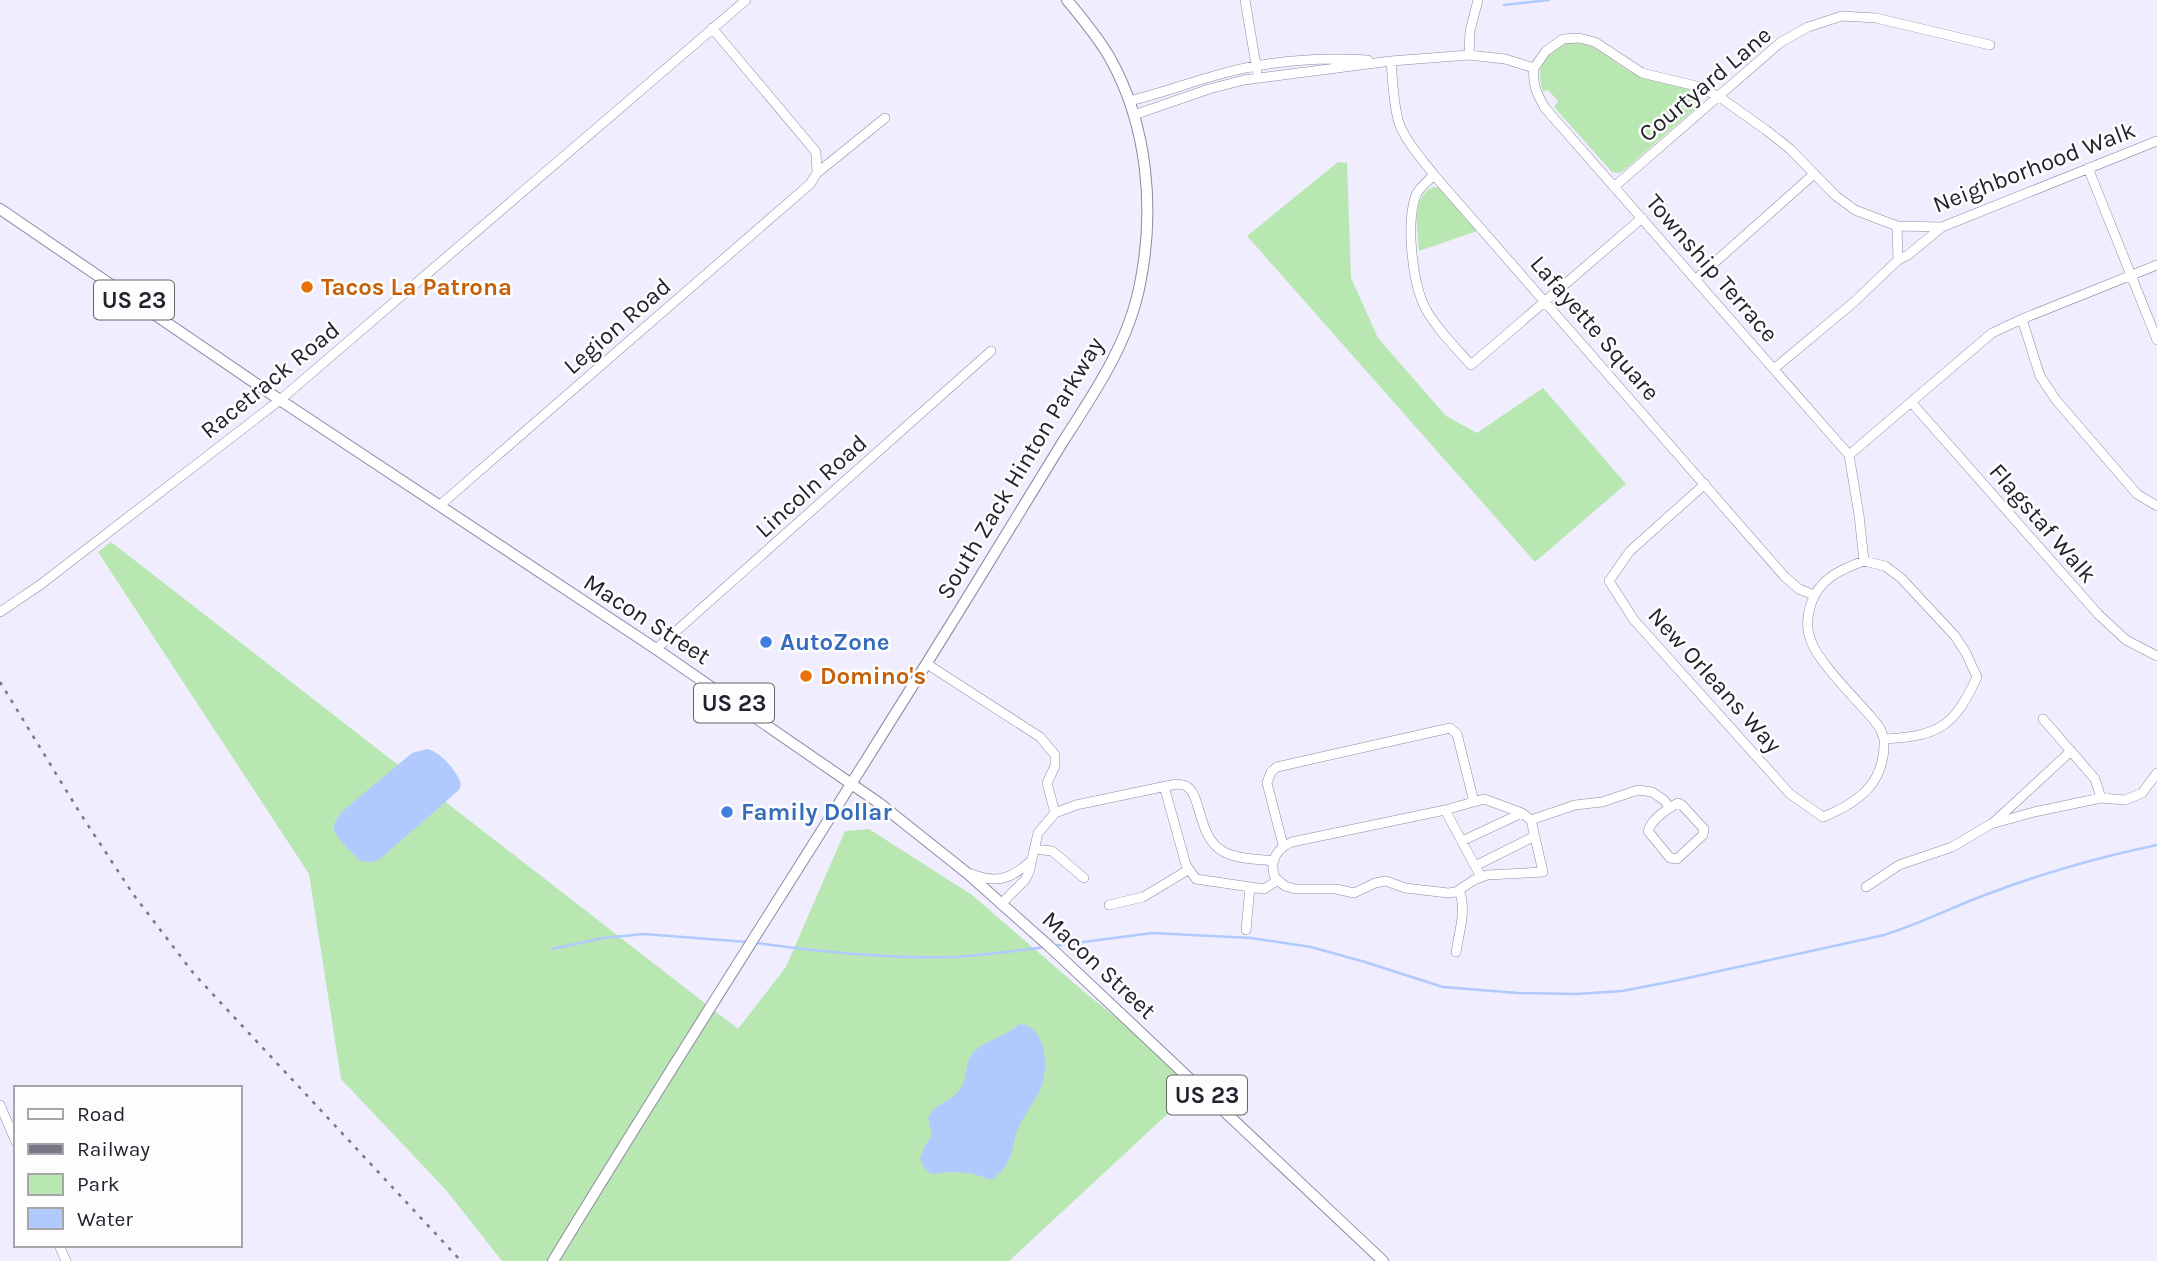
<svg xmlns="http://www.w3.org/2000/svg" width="2157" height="1261" font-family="Karla,sans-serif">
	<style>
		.green { fill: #b8e7b1 }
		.water { fill: #b1cafe }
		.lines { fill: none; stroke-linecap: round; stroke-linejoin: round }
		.stream { stroke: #b1cafe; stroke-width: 2.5 }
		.minor-casing { stroke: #8e8aa4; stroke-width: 10 }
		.major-casing { stroke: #8e8aa4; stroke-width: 12 }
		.minor { stroke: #fff; stroke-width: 9 }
		.major { stroke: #fff; stroke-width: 10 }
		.rail { stroke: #797785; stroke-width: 2.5; stroke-dasharray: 3.5 7; stroke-linecap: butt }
		.food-dot { fill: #e8710a; stroke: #fdfdfd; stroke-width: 2.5 }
		.shop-dot { fill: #3f7fe0; stroke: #fdfdfd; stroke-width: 2.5 }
		.labels { text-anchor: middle; stroke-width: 5; stroke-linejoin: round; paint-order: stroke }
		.shield { fill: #fdfdfd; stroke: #65646b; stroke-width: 2 }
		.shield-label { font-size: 23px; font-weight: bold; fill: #24222d }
		.street-label { font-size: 24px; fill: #24222d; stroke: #fdfdfd }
		.food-label { font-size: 24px; font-weight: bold; fill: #c56008; stroke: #fdfdfd; text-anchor: start }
		.shop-label { font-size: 24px; font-weight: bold; fill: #366cbe; stroke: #fdfdfd; text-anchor: start }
	</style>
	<rect width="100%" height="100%" fill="#efedfe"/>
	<path class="green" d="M1565 42C1598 40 1610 63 1637 75 1655 82 1693 83 1701 100L1697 107 1623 171 1618 173 1612 172 1554 107 1558 101 1548 90 1543 92C1535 66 1543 55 1565 42Z
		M1338 162 1347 163 1351 278 1378 338 1446 416 1477 433 1543 388 1626 484 1535 562 1247 236Z
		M1433 187 1439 188 1477 231 1419 251C1418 230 1410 198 1433 187Z
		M111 542 738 1029 786 967 845 831 869 829 972 895 1089 996 1200 1084 1009 1261H502L446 1190 341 1079 309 874 98 552Z"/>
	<path class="water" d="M427 749C441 752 458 772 461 785L459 790 380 859 374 862 361 861C355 856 335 837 334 829 333 821 341 813 345 809L412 753Z
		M1019 1024C1047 1026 1049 1068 1041 1088 1035 1102 1025 1113 1019 1127 1013 1138 1014 1153 1007 1163 1004 1170 997 1175 992 1180L970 1173 951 1172 932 1174 925 1169 920 1159 924 1147 932 1135 928 1118C935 1103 951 1102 960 1089 969 1077 963 1060 977 1049 988 1040 1013 1032 1019 1024Z"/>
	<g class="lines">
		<path class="stream" d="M1504 5 1549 0
			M757 943C822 952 889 959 955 957 986 955 1016 951 1046 947
			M1053 946 1152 933 1251 938 1311 947 1365 962 1443 987 1518 993 1576 994 1622 991 1674 981 1884 935C1920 924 1950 908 1985 895 2040 874 2099 857 2157 845
			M552 949 603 938 644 934 747 942"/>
		<g class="minor-casing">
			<path id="minor" d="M1245 0 1257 71
				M712 28 816 152 817 173
				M1469 55 1470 31 1478 0
				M1391 61C1393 82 1393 103 1399 123 1406 142 1422 159 1434 175L1785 577 1799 589 1814 595
				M1534 68 1546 51 1563 39 1579 38 1595 42 1642 73 1696 86 1718 96 1766 130 1790 149 1836 196 1855 210 1897 226 1942 227 2157 141
				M1129 101C1159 94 1188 83 1217 75 1266 61 1318 57 1368 60
				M1134 115 1209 89 1244 80 1391 61 1469 55 1505 59 1534 68C1532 85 1537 94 1545 108L1849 455 1859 515 1864 561
				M2088 168 2157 340
				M1434 175C1428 181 1419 188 1416 195 1406 221 1412 275 1422 301 1430 322 1456 348 1471 365L1642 218
				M1615 186 1781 42 1808 27 1842 16 1876 18 1990 45
				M1898 260 1908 255 1942 227
				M1696 279 1814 174
				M2022 319 2040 376 2056 400 2137 494 2157 506
				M1775 368 1854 302 1898 260 1897 226
				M1911 402 2098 614 2126 640 2157 656
				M1849 455 1992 333 2022 319 2157 265
				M1705 484 1630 551 1609 581 1634 620 1790 794 1823 817C1860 802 1886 782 1884 739
				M439 506 810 184 817 173 885 118
				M1864 561 1885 566 1901 578 1955 636 1966 653 1977 677C1954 727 1939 736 1884 739L1880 728 1872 718C1856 699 1818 662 1811 641 1806 629 1807 616 1811 604 1819 579 1841 569 1864 561Z
				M0 612 40 585 280 400 746 0
				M656 649 991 351
				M927 664 1040 737 1055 755V766L1047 783 1055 813
				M2043 719 2095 779 2101 798
				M1164 786 1186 865 1196 879 1264 889 1278 880
				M1484 799 1522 813 1531 820 1543 872 1487 875 1474 880 1456 892 1448 893 1405 888 1386 881 1375 883 1354 893 1336 889H1295L1285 886 1275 878C1269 861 1276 849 1292 842L1445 810Z
				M1678 803 1682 805 1704 829 1703 835 1677 859 1670 858 1648 831C1652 819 1667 809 1678 803Z
				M1445 810 1481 877
				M1531 820 1575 805 1602 802 1638 790 1652 792 1664 800 1669 807
				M1993 823 2071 751
				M1462 841 1522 813
				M1283 845 1267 783 1271 772 1277 767 1450 728 1457 734 1474 802
				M1034 849 1052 851 1084 878
				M1475 866 1535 836
				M971 874C998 884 1011 879 1032 860
				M1866 887 1899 865 1952 847 1991 824 2034 812 2101 798 2125 800 2142 793 2157 773
				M1001 904 1025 880 1029 872 1038 833 1055 813 1076 805 1176 784C1177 784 1185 785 1186 786 1202 794 1197 838 1224 852 1237 859 1257 859 1273 861
				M1109 905 1143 897 1188 870
				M1246 930 1250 887
				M1456 952C1459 932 1467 910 1459 890
				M0 1105 16 1142
				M59 1245 66 1261"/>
		</g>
		<g class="major-casing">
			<path id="major" d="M0 209 280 400 656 649 879 803 967 873 1050 947 1383 1261
				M553 1261C695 1027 845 798 988 564 1013 523 1039 481 1064 440 1095 392 1129 342 1140 284 1155 210 1148 126 1110 58 1098 37 1082 18 1067 0"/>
		</g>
		<use href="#minor" class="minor"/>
		<use href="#major" class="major"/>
		<path class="rail" d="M0 682 80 813 133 894 194 974 461 1261"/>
	</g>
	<g class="food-dot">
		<circle cx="307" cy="287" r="7"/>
		<circle cx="806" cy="676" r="7"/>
	</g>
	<g class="shop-dot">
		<circle cx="766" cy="642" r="7"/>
		<circle cx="727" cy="812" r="7"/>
	</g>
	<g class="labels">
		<g class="shield">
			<rect x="94" y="280.5" width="80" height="39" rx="5"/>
			<rect x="694" y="683.5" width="80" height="39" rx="5"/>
			<rect x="1167" y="1075.5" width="80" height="39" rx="5"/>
		</g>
		<g class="shield-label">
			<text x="134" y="308">US 23</text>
			<text x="734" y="711">US 23</text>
			<text x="1207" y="1103">US 23</text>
		</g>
		<g class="street-label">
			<text transform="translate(1705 84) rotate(-40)" y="8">Courtyard Lane</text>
			<text transform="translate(2034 167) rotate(-21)" y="8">Neighborhood Walk</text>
			<text transform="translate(1712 268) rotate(49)" y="8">Township Terrace</text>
			<text transform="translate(617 326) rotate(-41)" y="8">Legion Road</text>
			<text transform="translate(1595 328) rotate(49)" y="8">Lafayette Square</text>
			<text transform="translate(270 380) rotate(-39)" y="8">Racetrack Road</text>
			<text transform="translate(1020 468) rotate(-59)" y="8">South Zack Hinton Parkway</text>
			<text transform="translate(811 486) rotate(-42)" y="8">Lincoln Road</text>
			<text transform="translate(2043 523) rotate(49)" y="8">Flagstaf Walk</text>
			<text transform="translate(647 619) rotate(33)" y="8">Macon Street</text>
			<text transform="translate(1715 680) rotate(48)" y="8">New Orleans Way</text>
			<text transform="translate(1099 965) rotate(43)" y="8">Macon Street</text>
		</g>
		<g class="food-label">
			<text x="321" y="295">Tacos La Patrona</text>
			<text x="820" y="684">Domino's</text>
		</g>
		<g class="shop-label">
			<text x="780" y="650">AutoZone</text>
			<text x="741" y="820">Family Dollar</text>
		</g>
	</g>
	<rect x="14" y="1086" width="228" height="161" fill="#fdfdfd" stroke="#a6a5aa" stroke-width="2"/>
	<rect x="28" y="1109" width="35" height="10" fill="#ffffff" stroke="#a6a5aa" stroke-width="2"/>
	<text x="77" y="1121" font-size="21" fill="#24222d">Road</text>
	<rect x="28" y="1144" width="35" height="10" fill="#797785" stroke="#a6a5aa" stroke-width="2"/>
	<text x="77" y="1156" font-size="21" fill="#24222d">Railway</text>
	<rect x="28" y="1174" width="35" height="21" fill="#b8e7b1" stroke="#a6a5aa" stroke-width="2"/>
	<text x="77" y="1191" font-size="21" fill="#24222d">Park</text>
	<rect x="28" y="1208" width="35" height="21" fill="#b1cafe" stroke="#a6a5aa" stroke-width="2"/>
	<text x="77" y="1226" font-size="21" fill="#24222d">Water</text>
</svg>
